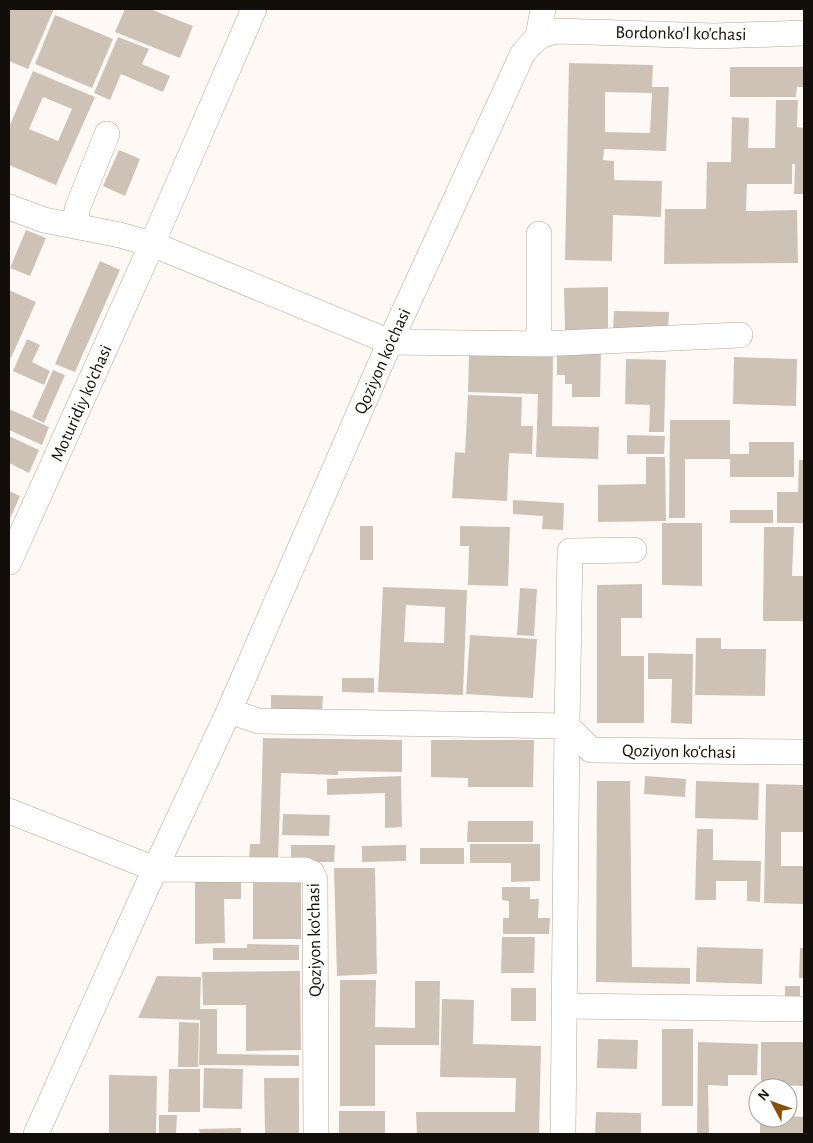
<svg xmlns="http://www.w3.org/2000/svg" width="813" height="1143" font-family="'Alegreya Sans',sans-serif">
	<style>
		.building { fill: #cec2b7; fill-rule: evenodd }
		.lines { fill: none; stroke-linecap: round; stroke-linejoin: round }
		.minor-casing { stroke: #b1a59b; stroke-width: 26 }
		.minor { stroke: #fff; stroke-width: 25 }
		.labels { text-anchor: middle; stroke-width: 4; stroke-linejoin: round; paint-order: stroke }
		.street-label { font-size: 18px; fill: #120e0a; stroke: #fff }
	</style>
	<rect width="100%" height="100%" fill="#fef9f5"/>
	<path class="building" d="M9 9H54L28 69 9 61Z
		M125 9H150L193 26 180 58 115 32Z
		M55 15 113 39 92 88 35 64Z
		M118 37 149 49 142 64 170 76 163 92 121 74 110 100 94 93Z
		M569 63 653 65 652 87H669L666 151 604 149 603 160 614 161V180L662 181 661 217 613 215 612 261 565 260ZM605 92 652 93 650 133 605 132Z
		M730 67H804V87H797L796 97H730Z
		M33 71 95 97 56 185 9 165V127ZM43 97 72 109 58 141 29 129Z
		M776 100H798L797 127 804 128V194H794L795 164H792V184H747L746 211 797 210 798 263 664 264 665 209H706L707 162H731L732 117 749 118 748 148H775Z
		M119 150 140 159 125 196 103 186Z
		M26 230 46 238 30 276 10 268Z
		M100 261 120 270 75 372 55 364Z
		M608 287V330H565L564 288Z
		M9 290 36 302 11 358 9 357Z
		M614 311 669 312 668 331 613 330Z
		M27 339 40 345 32 362 50 371 44 385 13 371Z
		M557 352H601L600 397H572V384H565V375H557Z
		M469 355 553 357 552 426 599 427 598 459 536 457 538 394 468 392Z
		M734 357 797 359 796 406 733 404Z
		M626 359 666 360 664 432H649L650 405 625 404Z
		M53 370 65 375 44 423 32 417Z
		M468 395 522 397 521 426H533L532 454 509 453 507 501 452 498 455 452 465 453Z
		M9 409 49 427 42 445 9 430Z
		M670 420H730V454H749V442H794V477H730V459H685V518H669Z
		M627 435 665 436 664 454H627Z
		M9 436 39 450 29 473 9 463Z
		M646 457H665L666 521 598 522V485L646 484Z
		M799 460H804V523H777V492H798Z
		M9 491 20 496 9 521Z
		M513 500 564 503 563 530 542 529 543 516 513 514Z
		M730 510H773V523H730Z
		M662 523H702V586L662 585Z
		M360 526H373V560H360Z
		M460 526 510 527 508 586 468 585 469 546H460Z
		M764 527H794L792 576H804V621H763Z
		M642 584V618H621V656H644V723H597V585Z
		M383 587 467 590 463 695 378 692ZM406 605 445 607 444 643 404 642Z
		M520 588 537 589 534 636 517 635Z
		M470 635 537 639 533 698 466 694Z
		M696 638H721V649H766L765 696 695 695Z
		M648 653 693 654 692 724 671 723 672 679H648Z
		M342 678H374V693L342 692Z
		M271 695 323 696 322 710 271 709Z
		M263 738 402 740V772L338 771V775L281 773 278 861H249L250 844H260Z
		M431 740H534L533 787H468V778L431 777Z
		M401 776 402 827 385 828V793L327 795V779Z
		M645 776 686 779 685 797 644 794Z
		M597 781H630L632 967 690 968V984L596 982Z
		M696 781 759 783 758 820 695 818Z
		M766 784 804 785V832H781V866H804V904L764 903Z
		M283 814 330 815 329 836 282 835Z
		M468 821H533V842H467Z
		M697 829H713V860L761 861 760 902 747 901V881H716V900H695Z
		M470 844H540V881L511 882V863H470Z
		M291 845H335L334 862H291Z
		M406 845V861L362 862V846Z
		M420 848H464V864H420Z
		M334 868H375L377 974 337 976Z
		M253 876H301V939H253Z
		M195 881H241V899H224L225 943 195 944Z
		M502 887H530V899H539L538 918H550L549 934H503V918H509V901L502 900Z
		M502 937H535L534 973H501Z
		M247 944 299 945V960H213V948H247Z
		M697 947 763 949 762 984 696 982Z
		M800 948H804V978H799Z
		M300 971 301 1050 246 1051V1005H203L202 972Z
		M157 976 201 977 200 1009H217V1054L299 1055V1066L199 1065 200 1020 138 1018Z
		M340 980H376L375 1027 415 1028V981H440L439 1045H375V1106H340Z
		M785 986H800V1001L785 1002Z
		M511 988H536V1021H511Z
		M442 999 474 1000 473 1044 541 1046 539 1134H417L416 1112H515L516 1078 440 1077Z
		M179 1022 199 1023 198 1067H178Z
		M662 1029H693V1106H662Z
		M598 1039 638 1040 637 1069 597 1068Z
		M698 1042 758 1044 757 1075H728V1086L708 1085 709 1134H697Z
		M761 1042H804V1086L774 1085V1088H761Z
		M204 1068 243 1069 242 1109 203 1108Z
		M169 1069H200V1112H168Z
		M109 1075 157 1076 156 1134H109Z
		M264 1078H299V1134H265Z
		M339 1111H385V1134H339Z
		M596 1112 641 1113V1134H595Z
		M159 1115H177L176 1134H159Z
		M788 1116 804 1117V1134H760V1118H788Z
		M241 1128V1134H200L199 1129Z"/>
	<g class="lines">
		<g class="minor-casing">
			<path id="minor" d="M538 37 543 9
				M9 207 44 220 120 235 152 244 390 342 539 344 740 335
				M76 225 77 209 107 134
				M539 344V234
				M9 562 152 244 254 9
				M229 711 258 721 567 726 591 750 800 752
				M9 811 155 869 305 870 312 873 315 880 316 1134
				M564 1006 804 1009
				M36 1134 155 869 229 711 390 342 522 55C532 41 541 33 558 31L714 36 804 33
				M563 1134 567 726 570 551 634 550"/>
		</g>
		<use href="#minor" class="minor"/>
	</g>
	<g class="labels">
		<g class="street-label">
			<text transform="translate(681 33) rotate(1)" y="6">Bordonko'l ko'chasi</text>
			<text transform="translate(382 361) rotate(-66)" y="6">Qoziyon ko'chasi</text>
			<text transform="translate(81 403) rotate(-66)" y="6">Moturidiy ko'chasi</text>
			<text transform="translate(679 751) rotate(1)" y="6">Qoziyon ko'chasi</text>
			<text transform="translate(314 940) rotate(-91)" y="6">Qoziyon ko'chasi</text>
		</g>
	</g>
	<rect width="813" height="1143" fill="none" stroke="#120e0a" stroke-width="20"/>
	<g transform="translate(773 1103) rotate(311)"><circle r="24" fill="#ffffff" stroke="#a09f9d"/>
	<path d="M0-4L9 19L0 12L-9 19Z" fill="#895105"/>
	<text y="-8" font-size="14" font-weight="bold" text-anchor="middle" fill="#120e0a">N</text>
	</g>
</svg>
